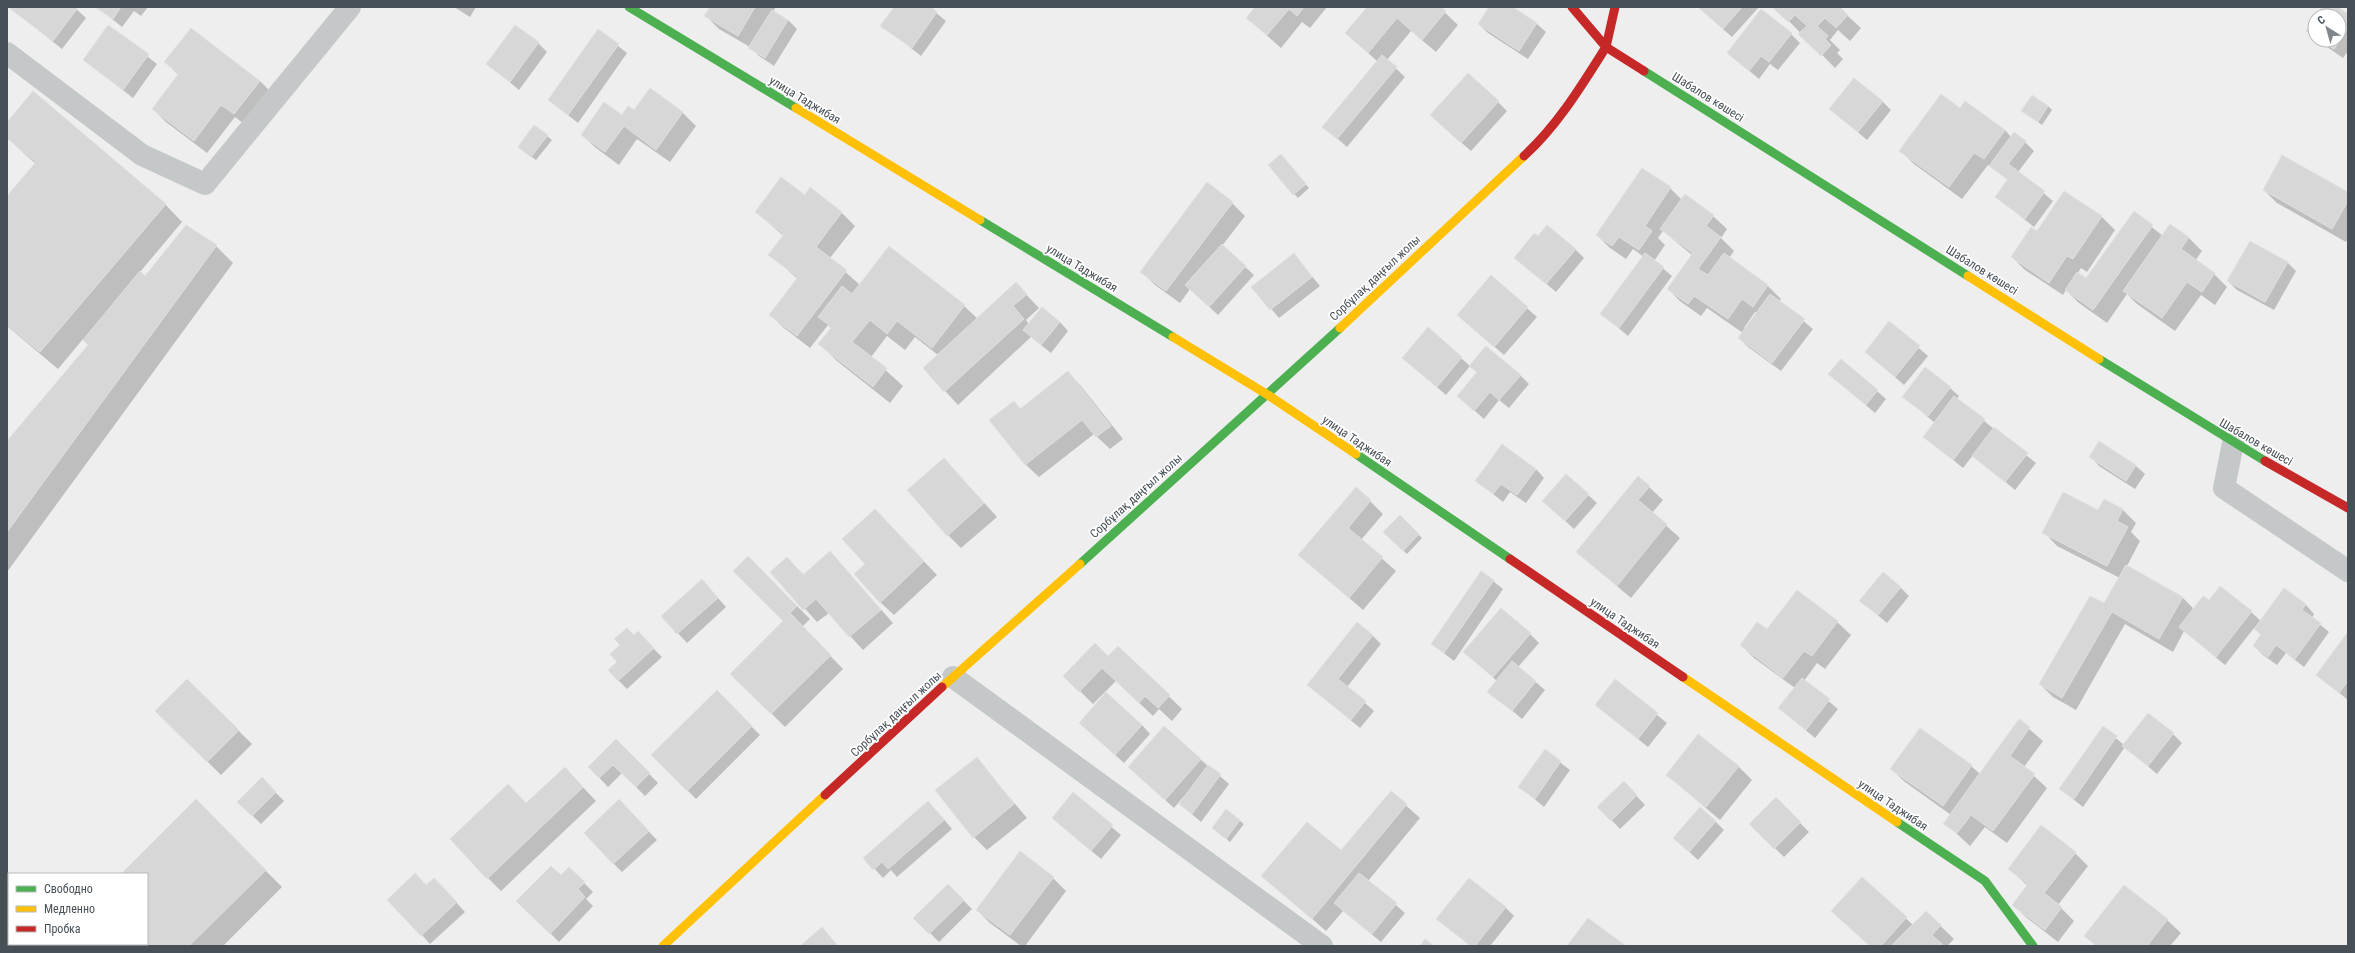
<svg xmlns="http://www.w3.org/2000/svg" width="2355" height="953" font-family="'Roboto Condensed',sans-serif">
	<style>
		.shadow { fill: #0003; fill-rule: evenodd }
		.building { fill: #d7d7d8; stroke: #dfe0e0 }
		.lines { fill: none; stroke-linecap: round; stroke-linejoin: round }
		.street { stroke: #c5c8c9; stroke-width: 22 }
		.fast { stroke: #4caf50; stroke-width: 9 }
		.slow { stroke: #ffc107; stroke-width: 9 }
		.jam { stroke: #c62828; stroke-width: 9 }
		.labels { text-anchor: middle; stroke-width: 3.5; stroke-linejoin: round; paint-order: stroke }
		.street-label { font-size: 12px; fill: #475057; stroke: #fff }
	</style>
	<rect width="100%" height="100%" fill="#eee"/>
	<path class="shadow" d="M9 7H74L86 18 62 49Z
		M97 7H148L141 16 134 11 122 27Z
		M454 7H476L470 17Z
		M711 7H776L773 12 788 20 797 29 774 66 759 56 750 47 719 29 706 16Z
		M895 7H929L946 21 921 56 882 25Z
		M1256 7H1327L1310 28 1302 22 1281 48 1247 18Z
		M1368 7H1439L1458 25 1436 52 1411 31 1387 60 1405 77 1347 147 1323 126 1377 61 1346 33Z
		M1490 7H1511L1537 24 1546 32 1528 59 1488 33 1479 24Z
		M1698 7H1759L1732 37Z
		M1775 7H1838L1861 28 1850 41 1838 30 1830 40 1840 50 1837 53 1843 59 1835 68Z
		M2323 7H2336L2348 15V51L2343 58 2317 40H2339V16H2317Z
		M108 26 157 64 133 98 84 60Z
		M599 31 627 53 578 123 549 100Z
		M1791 34 1800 43 1778 70 1770 64 1759 79 1728 53Z
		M538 43 547 52 519 90 488 64Z
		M165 62 260 81 273 94 248 127 235 117 207 153 166 122 153 109 179 75Z
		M650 90 683 113 696 126 670 162 637 139 619 165 596 148 582 135 634 112Z
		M1882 101 1891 110 1867 140 1830 109Z
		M1498 102 1507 111 1471 151 1440 124Z
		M2048 106 2052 110 2042 125 2023 111Z
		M7 124 165 204 182 222 140 272 145 277 216 246 233 263 7 572V443L89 345 83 339 58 369 7 326V198L36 164 7 138Z
		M535 126 552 140 536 160 523 151Z
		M2005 130 2011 137 2025 142 2034 151 2018 172 2053 201 2034 227 1996 197 2008 180 1988 165 1962 199 1914 164 1901 151Z
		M1285 160 1309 188 1298 198 1294 194Z
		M1643 169 1670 188 1682 200 1685 196 1713 216 1727 229 1721 238 1734 251 1729 258 1768 286 1781 299 1779 301 1813 329 1781 371 1748 347 1739 338 1743 333 1707 308 1701 316 1681 302 1668 289 1692 255 1663 231 1658 238 1665 245 1654 261 1672 276 1628 336 1602 314 1644 257 1633 249 1626 259 1610 248 1597 235ZM1755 312 1757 313 1746 329 1744 328Z
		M810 189 842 213 855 226 830 258 860 285 889 247 964 306 978 319 1016 284 1039 308 1026 320 1029 324 1060 322 1068 331 1051 353 1031 337 958 405 924 368 938 355 915 337 905 350 887 336 871 357 903 386 890 403 837 361 820 344 832 329 828 325 810 348 784 328 770 315 798 279 770 255 784 236 756 212 805 196Z
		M2264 190 2348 193V238L2346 242 2277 203Z
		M2064 192 2102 217 2115 230 2087 272 2081 268 2078 273 2087 280 2134 213 2163 236 2170 225 2189 238 2202 251 2195 261 2214 274 2227 287 2215 305 2201 295 2175 331 2137 304 2127 294 2107 323 2079 303 2066 290 2063 295 2025 270 2012 257 2037 232Z
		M1232 203 1245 216 1222 246 1254 275 1218 315 1190 289 1180 303 1155 285 1142 272Z
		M1538 237 1575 249 1584 258 1556 292 1515 257Z
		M1294 255 1320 286 1279 318 1253 287Z
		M2287 262 2296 271 2274 310 2237 290 2228 281Z
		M1491 277 1537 317 1504 355 1458 315Z
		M1890 323 1928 356 1904 385 1866 352Z
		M1428 329 1470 366 1520 375 1529 384 1509 408 1499 400 1484 419 1458 396 1477 373 1470 366 1446 395 1403 358Z
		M1841 360 1886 399 1875 413 1829 374Z
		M1067 372 1081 386 1123 439 1110 449 1094 434 1039 477 1025 464 1014 402 1021 409Z
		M1950 388 1959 396 1957 399 2036 463 2015 490 1973 455 1963 468 1925 437 1935 423 1904 397Z
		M2100 443 2136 466 2145 474 2135 489 2099 466 2091 457Z
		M944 459 997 517 961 548 948 535Z
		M1536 469 1544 478 1526 503 1510 492 1503 502 1477 481Z
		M1649 487 1663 500 1652 513 1680 538 1631 598 1577 552Z
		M1588 495 1597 503 1574 529 1543 501Z
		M1370 501 1383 514 1361 540 1396 571 1363 610 1300 555Z
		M2105 501 2123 510 2136 523 2131 532 2140 541 2127 566 2183 598 2194 609 2209 602 2251 612 2261 621 2284 590 2306 605 2314 614 2312 618 2329 632 2304 667 2286 653 2277 665 2263 655 2254 646 2262 636 2254 628 2225 665 2184 631 2173 652 2125 624 2076 710 2053 697 2040 684 2104 605 2120 578 2057 546 2044 532 2099 512Z
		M875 510 937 575 894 615 880 602 866 564Z
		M1400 517 1422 538 1407 554 1385 532Z
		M830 552 893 623 863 650 829 613 817 622 772 572 787 558 804 575Z
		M748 557 810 619 802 627 843 669 785 727 732 674 785 621Z
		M1482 572 1503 589 1454 661 1432 644Z
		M1900 587 1909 596 1887 623 1861 601Z
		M711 590 726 607 687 643 662 616Z
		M1797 592 1837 622 1851 635 1825 669 1817 663 1804 681 1838 709 1815 738 1779 708 1795 688 1754 658 1741 645 1767 631Z
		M2348 633V700L2317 675Z
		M1530 634 1539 643 1518 667 1545 690 1522 719 1489 691 1497 681 1465 652Z
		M1372 635 1381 644 1347 687 1374 711 1360 728 1308 685Z
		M634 637 647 642 662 657 627 689 609 671 619 662Z
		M1118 647 1182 709 1172 721 1159 709 1153 716 1116 681 1093 704 1078 689Z
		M187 680 252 744 221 775 156 711Z
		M1615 681 1667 723 1648 747 1596 705Z
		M717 692 760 735 696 799 653 755Z
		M2020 721 2043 741 2024 767 2047 788 2007 843 1985 827 1970 846 1945 823 1951 815 1905 782 1891 769 1971 766 1980 774Z
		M1142 725 1150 734 1124 763 1089 731Z
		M2103 727 2124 745 2173 734 2182 743 2157 774 2125 747 2083 807 2060 789Z
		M616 740 658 783 645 796 622 773 608 787 589 767Z
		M1545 751 1570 770 1544 807 1520 787Z
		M976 758 1027 818 987 850 974 837Z
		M1200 759 1229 784 1201 822 1180 804 1185 795 1174 808 1129 767Z
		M1738 766 1752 780 1720 820 1667 775Z
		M262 779 284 801 261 824 239 802Z
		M578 782 596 801 501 891 488 878Z
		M1624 783 1645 805 1620 829 1599 807Z
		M1391 792 1420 818 1368 881 1405 913 1381 942 1343 911 1326 931 1263 876 1342 852Z
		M1073 794 1121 835 1101 859 1062 826Z
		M1776 799 1809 832 1784 857 1750 824Z
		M196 801 282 887 223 946H107L105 944H147V874H122Z
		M628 810 657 840 622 872 613 863Z
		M1226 810 1244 824 1230 842 1213 828Z
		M937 811 952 829 897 877 891 870 883 878 865 858Z
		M1715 821 1724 830 1698 860 1674 838Z
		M2075 853 2088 866 2058 905 2074 921 2058 942 2027 918 2013 905 2028 886 2009 869Z
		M569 868 593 892 586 899 593 906 559 942 518 901 561 876Z
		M1053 878 1066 891 1025 946H1021L990 923 977 910Z
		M1862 878 1913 925 1926 912 1954 939 1947 946H1870Z
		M948 885 972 909 939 942 915 918Z
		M426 886 443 888 465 912 430 944 422 935Z
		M1505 907 1514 916 1490 946H1470L1438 919Z
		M2167 920 2181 933 2170 946H2096L2085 936Z"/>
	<path class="building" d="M8 7H75L77 9 53 41Z
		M95 7H121L113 19Z
		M710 7H755L738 36 704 16Z
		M894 7H931L937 12 912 48 880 26Z
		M1255 7H1304L1297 16 1289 9 1267 35 1246 18Z
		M1367 7H1441L1446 11 1422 40 1397 18 1368 53 1345 33Z
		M1489 7H1513L1537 23 1519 51 1478 24Z
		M1698 7H1742L1723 29Z
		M1840 7 1848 15 1836 28 1825 18 1817 26 1828 36 1825 39 1831 45 1821 56 1798 34 1807 26 1795 15 1788 22 1773 8Z
		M2322 7H2338L2348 14V29L2334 49 2320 40H2339V16H2316Z
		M1761 9 1792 33 1769 62 1761 56 1749 71 1727 53Z
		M772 10 788 20 765 58 748 48Z
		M2315 17V37L2306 31Z
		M108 25 149 54 123 90 83 60Z
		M515 25 539 42 510 82 486 64Z
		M191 28 260 81 234 114 221 105 194 141 152 109 179 73 164 62Z
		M598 29 619 44 568 115 548 100Z
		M1382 55 1397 67 1337 139 1322 127Z
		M1468 73 1499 101 1461 143 1430 115Z
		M1854 78 1883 101 1858 132 1829 109Z
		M650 88 683 112 656 150 624 126 605 152 581 135 604 102 622 115 628 106 634 110Z
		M33 91 166 204 40 352 7 325V196L36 162 7 138V122Z
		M1941 94 1960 108 1965 101 2005 130 1984 159 1974 153 1949 187 1899 151Z
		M2032 95 2048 106 2038 122 2021 111Z
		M534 125 548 135 531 157 518 147Z
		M2014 132 2026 141 2008 164 2045 191 2025 219 1995 197 2008 179 1989 166Z
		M1281 154 1306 184 1293 195 1268 165Z
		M2282 155 2348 192V201L2332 229 2263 190Z
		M1642 168 1671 187 1645 226 1652 231 1639 250 1619 237 1612 246 1596 235Z
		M781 177 805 195 810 187 842 212 816 247 847 270 797 336 769 315 798 277 768 255 784 234 755 212Z
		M1207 182 1233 202 1166 291 1140 272Z
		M2064 191 2102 216 2073 259 2067 256 2049 283 2011 257 2031 227 2037 231Z
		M1685 194 1714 215 1706 226 1721 237 1698 269 1708 275 1724 253 1768 285 1753 307 1742 299 1728 319 1694 296 1688 304 1667 289 1693 253 1660 229Z
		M2134 211 2153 225 2093 310 2065 290 2077 272 2086 278Z
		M2170 224 2189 237 2181 249 2215 273 2202 292 2187 282 2162 318 2123 291Z
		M186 225 217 245 7 532V441L88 345 83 340 140 271 145 276Z
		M1547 225 1576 249 1546 284 1514 258 1534 233 1538 236Z
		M2250 241 2288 262 2265 302 2227 281Z
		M1222 244 1246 266 1209 307 1185 285Z
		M889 246 965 305 932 348 897 321 887 334 870 320 852 342 887 368 873 387 818 344 832 327 818 317 842 286 852 294Z
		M1294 253 1312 277 1270 310 1251 287Z
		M1645 253 1664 267 1619 328 1600 314Z
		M1491 275 1528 307 1494 347 1457 315Z
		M1016 282 1027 294 1013 306 1024 319 944 392 923 368Z
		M1770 294 1805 319 1772 363 1738 338Z
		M1042 307 1060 322 1041 345 1023 330Z
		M1889 321 1920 346 1895 377 1865 352Z
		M1428 327 1462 357 1437 387 1402 358Z
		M1486 346 1521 375 1499 400 1490 392 1474 411 1457 396 1477 372 1469 366Z
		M1841 359 1878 390 1866 405 1828 374Z
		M1925 367 1951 387 1928 416 1902 397Z
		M1068 371 1111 426 1096 437 1082 420 1025 465 989 420 1014 401 1020 409Z
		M1954 396 1985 419 1953 460 1923 437Z
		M1994 427 2028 453 2005 482 1972 456Z
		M2099 441 2136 465 2126 481 2089 457Z
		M1502 444 1536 469 1517 495 1501 484 1493 494 1475 481Z
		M944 458 984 503 947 536 907 490Z
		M1566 474 1589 494 1565 521 1542 501Z
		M1638 476 1650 486 1638 500 1667 524 1617 586 1576 552Z
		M1356 487 1371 500 1348 528 1383 557 1349 598 1298 555Z
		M2063 492 2098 510 2104 499 2123 509 2117 521 2128 527 2107 566 2042 533Z
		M875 509 924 561 880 603 854 574 865 564 842 539Z
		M1400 515 1419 534 1403 551 1383 532Z
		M830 551 881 610 849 637 816 599 803 610 770 572 787 557 803 575Z
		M748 556 797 606 790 613 831 655 771 714 730 674 783 621 733 571Z
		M2126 565 2183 597 2159 639 2112 612 2062 698 2039 684 2090 596 2104 603Z
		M1481 571 1494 580 1444 653 1431 644Z
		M1883 572 1901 587 1878 615 1859 601Z
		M702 579 718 598 677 634 661 616Z
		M2220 586 2252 611 2216 657 2179 627 2203 596 2209 600Z
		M2284 588 2306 604 2302 610 2321 623 2295 659 2276 645 2268 657 2253 646 2261 634 2254 629Z
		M1797 590 1838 621 1812 656 1804 651 1783 678 1740 645 1757 622 1767 629Z
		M1501 608 1531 633 1493 677 1463 652Z
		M1357 622 1373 635 1338 679 1366 701 1351 720 1307 685Z
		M627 628 634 635 638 631 654 648 618 681 608 670 617 662 610 654 620 645 614 639Z
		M2348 632V681L2339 693 2316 675Z
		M1095 643 1108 656 1118 646 1170 695 1158 708 1145 696 1139 703 1102 668 1079 692 1063 676Z
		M1512 661 1536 681 1512 711 1487 692Z
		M1802 678 1830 699 1806 730 1778 708Z
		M187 679 239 730 207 762 155 711Z
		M1615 679 1658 713 1638 739 1595 705Z
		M717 690 752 726 687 791 651 755Z
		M1106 692 1142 725 1115 755 1079 723Z
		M2148 713 2174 733 2148 766 2122 746Z
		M2019 719 2030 727 2010 756 2035 774 1993 831 1971 815 1957 833 1943 824Z
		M1164 726 1201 759 1165 800 1128 767Z
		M2103 726 2117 736 2074 799 2059 789Z
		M1920 728 1972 765 1943 806 1890 769Z
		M1698 734 1739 766 1706 807 1666 775Z
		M616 739 650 773 636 787 613 765 599 778 588 767Z
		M1545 749 1561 761 1535 799 1518 787Z
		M977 757 1014 804 973 838 935 790Z
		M1208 765 1221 774 1192 814 1179 804Z
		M565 767 583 787 487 879 450 839 508 784 526 803Z
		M262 777 276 792 252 816 237 802Z
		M1624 781 1637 795 1611 821 1597 807Z
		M1391 791 1407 804 1312 919 1261 876 1307 822 1341 850Z
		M1073 792 1113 825 1091 851 1052 818Z
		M1776 797 1801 822 1774 849 1749 824Z
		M196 799 266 870 189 946H106L104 944H147V874H121Z
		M619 799 649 831 613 864 584 833Z
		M928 801 944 820 888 869 882 862 873 870 863 858Z
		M1700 807 1716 821 1689 852 1673 838Z
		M1226 809 1240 820 1226 839 1212 828Z
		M2041 825 2076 852 2044 893 2062 907 2045 930 2012 905 2028 884 2008 869Z
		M1020 851 1054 877 1010 935 976 910Z
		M551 866 561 875 569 867 585 882 578 889 585 897 550 934 516 901Z
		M415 873 426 885 434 878 457 902 421 936 387 900Z
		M1359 873 1397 903 1372 934 1334 903Z
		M1862 877 1907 917 1881 946H1870L1831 911Z
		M1469 878 1506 907 1475 946H1471L1436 919Z
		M948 884 964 900 929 934 913 918Z
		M2124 885 2168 919 2147 946H2097L2084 936Z
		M1926 911 1941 925 1932 935 1944 946H1891Z
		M1588 918 1626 946H1567Z
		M822 927 838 946H800Z
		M1425 939 1434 946H1420Z"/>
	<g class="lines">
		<path class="street" d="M7 53 142 155 205 184 350 7
			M2233 443 2224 488 2348 571
			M953 677 1322 946
			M7 922 9 925
			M24 944 25 946"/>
		<path class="fast" d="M629 7 796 108
			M1644 71 1968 276
			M980 220 1173 337
			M2099 359 2265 461
			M1356 454 1510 559
			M1080 564 1340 328
			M1897 822 1985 881 2033 946"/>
		<path class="slow" d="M796 108 980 220
			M1968 276 2099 359
			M1340 328 1524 156
			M1173 337 1268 395 1356 454
			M1683 677 1897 822
			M942 687 1080 564
			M663 946 825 795"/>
		<path class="jam" d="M1572 7 1606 47
			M1606 47 1615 7
			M1524 156C1558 125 1582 85 1606 47L1644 71
			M2265 461 2348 508
			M1510 559 1683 677
			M825 795 942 687"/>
	</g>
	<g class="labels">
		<g class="street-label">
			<text transform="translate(1708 97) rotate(32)" y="4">Шабалов көшесі</text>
			<text transform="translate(805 100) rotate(31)" y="4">улица Таджибая</text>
			<text transform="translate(1082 268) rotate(31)" y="4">улица Таджибая</text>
			<text transform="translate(1982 270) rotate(32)" y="4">Шабалов көшесі</text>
			<text transform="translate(1375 278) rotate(-43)" y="4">Сорбұлақ даңғыл жолы</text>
			<text transform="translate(1357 441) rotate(34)" y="4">улица Таджибая</text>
			<text transform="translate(2256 442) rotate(30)" y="4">Шабалов көшесі</text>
			<text transform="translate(1136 496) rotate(-42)" y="4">Сорбұлақ даңғыл жолы</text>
			<text transform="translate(1625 623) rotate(34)" y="4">улица Таджибая</text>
			<text transform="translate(896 714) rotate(-43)" y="4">Сорбұлақ даңғыл жолы</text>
			<text transform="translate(1893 805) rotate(34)" y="4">улица Таджибая</text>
		</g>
	</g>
	<rect width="2355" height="953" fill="none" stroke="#475057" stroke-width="16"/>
	<rect x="8" y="873" width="140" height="72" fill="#ffffff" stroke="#b5b9bc"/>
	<rect x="16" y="886" width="20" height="6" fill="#4caf50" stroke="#b5b9bc"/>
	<text x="44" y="893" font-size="12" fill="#475057">Свободно</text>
	<rect x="16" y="906" width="20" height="6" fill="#ffc107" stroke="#b5b9bc"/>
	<text x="44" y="913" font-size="12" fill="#475057">Медленно</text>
	<rect x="16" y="926" width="20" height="6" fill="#c62828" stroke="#b5b9bc"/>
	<text x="44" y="933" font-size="12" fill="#475057">Пробка</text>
	<g transform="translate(2327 28) rotate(323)"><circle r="19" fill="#ffffff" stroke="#b5b9bc"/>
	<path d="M0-3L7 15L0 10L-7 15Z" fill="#81878c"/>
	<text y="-6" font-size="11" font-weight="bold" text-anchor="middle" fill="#475057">С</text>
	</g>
</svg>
